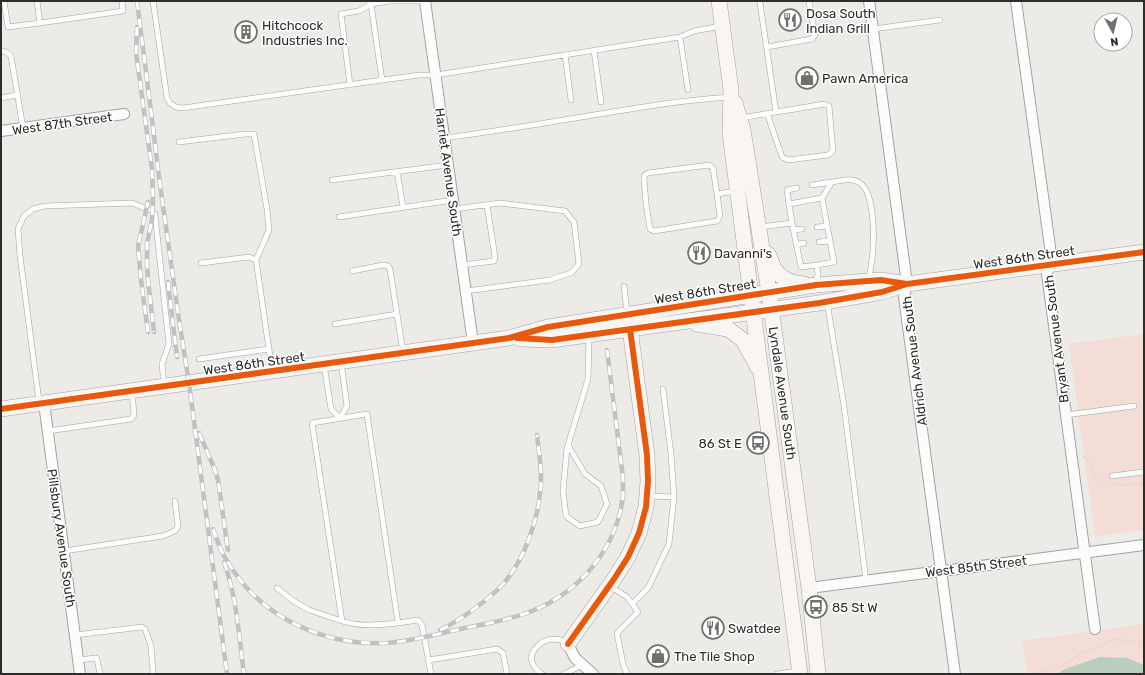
<svg xmlns="http://www.w3.org/2000/svg" width="1145" height="675" font-family="Rubik,sans-serif">
	<style>
		.green { fill: #f3ddd6 }
		.water { fill: #b9cfbd }
		.lines { fill: none; stroke-linecap: round; stroke-linejoin: round }
		.lane-casing { stroke: #a3a3a0; stroke-width: 6 }
		.street-casing { stroke: #a3a3a0; stroke-width: 12 }
		.secondary-casing { stroke: #a3a3a0; stroke-width: 16 }
		.path { stroke: #cdcccc; stroke-width: 1.5; stroke-dasharray: 1 3; stroke-linecap: butt }
		.lane { stroke: #fcfcfc; stroke-width: 5 }
		.street { stroke: #fcfcfc; stroke-width: 10 }
		.secondary { stroke: #f8f5f2; stroke-width: 15 }
		.rail-casing { stroke: #c2c0c0; stroke-width: 4.5 }
		.rail { stroke: #fff; stroke-width: 3; stroke-dasharray: 9; stroke-linecap: butt }
		.cycleway-casing { stroke: #fff; stroke-width: 8 }
		.cycleway { stroke: #e8590c; stroke-width: 6 }
		.labels { text-anchor: middle; stroke-width: 3; stroke-linejoin: round; paint-order: stroke }
		.poi-label { font-size: 13px; fill: #2e2d2b; stroke: #fff; text-anchor: start }
		.street-label { font-size: 13px; fill: #2e2d2b; stroke: #fff }
	</style>
	<rect width="100%" height="100%" fill="#ecebe8"/>
	<path class="green" d="M1144 334V530L1095 536 1069 344Z
		M1144 624V674H1025L1027 673 1022 641Z"/>
	<path class="water" d="M1100 657 1127 658 1144 665V674H1057L1065 669Z"/>
	<g class="lines">
		<g class="lane-casing">
			<path id="lane" d="M4 1 8 27 40 23 37 1
				M153 1 167 98 170 103 176 107 183 108 382 80
				M389 1 371 4 382 80 420 75H436L680 37 694 31 721 26
				M389 1H425
				M759 1 760 3 776 112
				M40 23 123 11 122 1
				M873 29 940 20
				M680 37 688 90
				M767 47 812 39 815 35 809 1
				M1 51 6 52 11 56 23 128
				M594 51 601 102
				M565 55 571 100
				M350 85 341 14 359 11 371 4 369 1
				M1 98 17 95
				M741 118C769 113 796 109 824 104L829 106 833 151 828 155 788 160 782 157 767 113
				M444 138C509 130 572 118 637 108 668 103 699 99 730 97
				M179 142 245 134H254L267 209 269 230 256 260
				M397 171 403 207
				M332 180 448 165
				M812 185 832 182
				M717 194 713 168 709 165 648 173 645 175 644 178 646 204 650 229 654 231 717 221 719 218 720 216 717 194 737 191
				M789 204 787 190 797 188
				M454 209 500 203 565 211 574 222 579 264 571 273 549 280 466 291
				M339 217 453 200
				M792 223 801 267 817 265 818 275 815 283
				M760 227 792 223 789 204 822 198 832 182C841 181 852 177 860 183 874 193 874 232 873 248 873 259 870 269 869 279
				M817 227 827 226
				M794 230 802 229
				M819 242 830 241
				M796 245 804 243
				M201 263 249 257 256 260 272 370
				M462 265 494 261 495 257 487 205
				M817 265 834 262 822 198
				M352 271 383 265 388 266 390 269 403 352
				M624 286 627 313
				M827 302 844 406 866 581
				M335 324 397 314
				M199 359 269 349
				M324 365 331 409 340 418 347 406 341 362
				M663 389 671 454 674 497
				M39 401 20 256 18 229 24 216 33 209 45 206 132 203 152 211 155 215 169 344 162 364 164 385
				M367 414 398 623C379 625 360 627 342 621L312 423Z
				M1066 415 1134 406
				M48 431 131 419 134 415 132 392
				M568 445 585 474 601 486 607 504 598 522 580 526 566 516 563 491 567 448 568 445 588 379 589 336
				M1112 476 1143 472
				M64 551 163 536 175 531 178 526 175 501
				M610 586 627 597 638 612 617 633 623 664 627 674
				M277 588 292 600 309 610 342 621
				M632 604 648 588 669 544 674 497 649 496
				M398 623 418 620 422 625 431 674
				M75 635 142 627 145 629 151 646 153 672 152 674
				M78 660 96 658 97 659 100 674
				M429 660 497 649 503 653 507 674
				M542 674C538 671 533 667 532 662 529 651 541 641 551 639 555 639 562 640 567 641
				M564 674 582 665
				M777 674 798 671"/>
		</g>
		<g class="street-casing">
			<path id="street" d="M425 1 473 343
				M869 1 907 284 904 297 955 674
				M1016 1 1051 254 1047 274 1095 629
				M1 131 124 114
				M44 403 80 674
				M809 588 1144 545
				M568 644 575 658 593 674"/>
		</g>
		<g class="secondary-casing">
			<path id="secondary" d="M719 1 731 90 730 133 800 674
				M735 103 743 130 769 292 809 588 818 674
				M768 254C771 258 771 263 774 268 780 279 793 283 804 284
				M697 324 728 329 743 340 758 368
				M520 339 552 340 630 329 819 303 882 292 907 284 1144 252
				M1 409 509 338 548 327 816 285 881 280 907 284
				M568 644 614 579 628 557 639 533 646 507 648 481 647 455 630 329"/>
		</g>
		<path class="path" d="M1081 454C1083 456 1087 458 1089 461 1097 472 1089 479 1108 483
			M1112 484 1116 485 1139 484 1144 482
			M1035 674 1060 667 1079 655 1116 639 1131 641 1144 647"/>
		<use href="#lane" class="lane"/>
		<use href="#street" class="street"/>
		<use href="#secondary" class="secondary"/>
		<g class="rail-casing">
			<path id="rail" d="M137 1 151 111 159 177 179 320 189 383 227 674
				M137 27 136 53 152 169 153 197 152 220 147 243V265L148 280 154 332
				M168 282 177 357
				M148 332 141 280 138 246 148 202
				M199 433 215 470 218 480 228 550
				M213 529C216 537 219 546 223 554 226 560 230 565 233 570 266 620 327 646 387 643 412 641 437 634 461 629 484 624 510 620 532 611 580 592 617 548 623 496 623 490 623 484 623 478L607 350
				M224 562C237 598 239 637 244 674
				M440 630C453 624 463 617 474 609 485 601 495 593 504 583 524 559 537 524 540 493 543 474 539 454 537 435"/>
		</g>
		<use href="#rail" class="rail"/>
		<g class="cycleway-casing">
			<path id="cycleway" d="M517 338 552 340 819 303 882 292 907 284 1144 252
				M1 409 509 338 548 327 816 285 881 280 907 284
				M568 644 614 579 628 557 639 533 646 507 648 481 647 455 630 329"/>
		</g>
		<use href="#cycleway" class="cycleway"/>
	</g>
	<defs>
		<g id="restaurant-ring" transform="scale(1.15)"><circle r="9.5" fill="#fff" stroke="#70706d" stroke-width="1.5"/><path d="M-5-6h1v4h1v-4h1v4h1v-4h1v5L-1.5 .5V6h-2V.5L-5-1ZM5-6V6H3V1.5H1.5Q1.5-4 5-6Z" fill="#70706d"/></g>
		<g id="building-ring" transform="scale(1.15)"><circle r="9.5" fill="#fff" stroke="#70706d" stroke-width="1.5"/><path d="M-4-6H4V6H1V3H-1V6H-4ZM-2.5-4.3h1.7v1.8h-1.7ZM.8-4.3h1.7v1.8H.8ZM-2.5-1h1.7V.8h-1.7ZM.8-1h1.7V.8H.8Z" fill="#70706d"/></g>
		<g id="shop-ring" transform="scale(1.15)"><circle r="9.5" fill="#fff" stroke="#70706d" stroke-width="1.5"/><path d="M-5-2.5h2.3a2.7 3.5 0 0 1 5.4 0H5L5.5 6h-11ZM-1.5-2.5h3a1.5 2.3 0 0 0-3 0Z" fill="#70706d"/></g>
		<g id="bus-ring" transform="scale(1.15)"><circle r="9.5" fill="#fff" stroke="#70706d" stroke-width="1.5"/><path d="M-5-6H5V4H4V6H2V4H-2V6H-4V4H-5ZM-3.5-4V0h7V-4ZM-3.5 1.2v1.5H-2V1.2ZM2 1.2v1.5H3.5V1.2Z" fill="#70706d"/></g>
	</defs>
	<g fill-rule="evenodd">
		<use href="#restaurant-ring" x="790" y="20"/>
		<use href="#building-ring" x="246" y="32"/>
		<use href="#shop-ring" x="807" y="78"/>
		<use href="#restaurant-ring" x="699" y="253"/>
		<use href="#bus-ring" x="758" y="443"/>
		<use href="#bus-ring" x="816" y="607"/>
		<use href="#restaurant-ring" x="713" y="628"/>
		<use href="#shop-ring" x="658" y="656"/>
	</g>
	<g class="labels">
		<g class="poi-label">
			<text x="806" y="18">Dosa South<tspan x="806" dy="15">Indian Grill</tspan></text>
			<text x="262" y="30">Hitchcock<tspan x="262" dy="15">Industries Inc.</tspan></text>
			<text x="822" y="83">Pawn America</text>
			<text x="714" y="258">Davanni's</text>
			<text x="742" y="448" text-anchor="end">86 St E</text>
			<text x="832" y="612">85 St W</text>
			<text x="728" y="633">Swatdee</text>
			<text x="674" y="661">The Tile Shop</text>
		</g>
		<g class="street-label">
			<text transform="translate(62 123) rotate(-8)" y="5">West 87th Street</text>
			<text transform="translate(449 172) rotate(82)" y="5">Harriet Avenue South</text>
			<text transform="translate(1024 257) rotate(-8)" y="5">West 86th Street</text>
			<text transform="translate(705 291) rotate(-9)" y="5">West 86th Street</text>
			<text transform="translate(1056 339) rotate(-97)" y="5">Bryant Avenue South</text>
			<text transform="translate(914 361) rotate(-97)" y="5">Aldrich Avenue South</text>
			<text transform="translate(254 363) rotate(-8)" y="5">West 86th Street</text>
			<text transform="translate(783 393) rotate(82)" y="5">Lyndale Avenue South</text>
			<text transform="translate(62 538) rotate(82)" y="5">Pillsbury Avenue South</text>
			<text transform="translate(976 566) rotate(-7)" y="5">West 85th Street</text>
		</g>
	</g>
	<rect width="1145" height="675" fill="none" stroke="#2e2d2b" stroke-width="4"/>
	<g transform="translate(1113 32) rotate(172)"><circle r="19" fill="#ffffff" stroke="#ababaa"/>
	<path d="M0-3L7 15L0 10L-7 15Z" fill="#70706d"/>
	<text y="-6" font-size="11" font-weight="bold" text-anchor="middle" fill="#2e2d2b">N</text>
	</g>
</svg>
